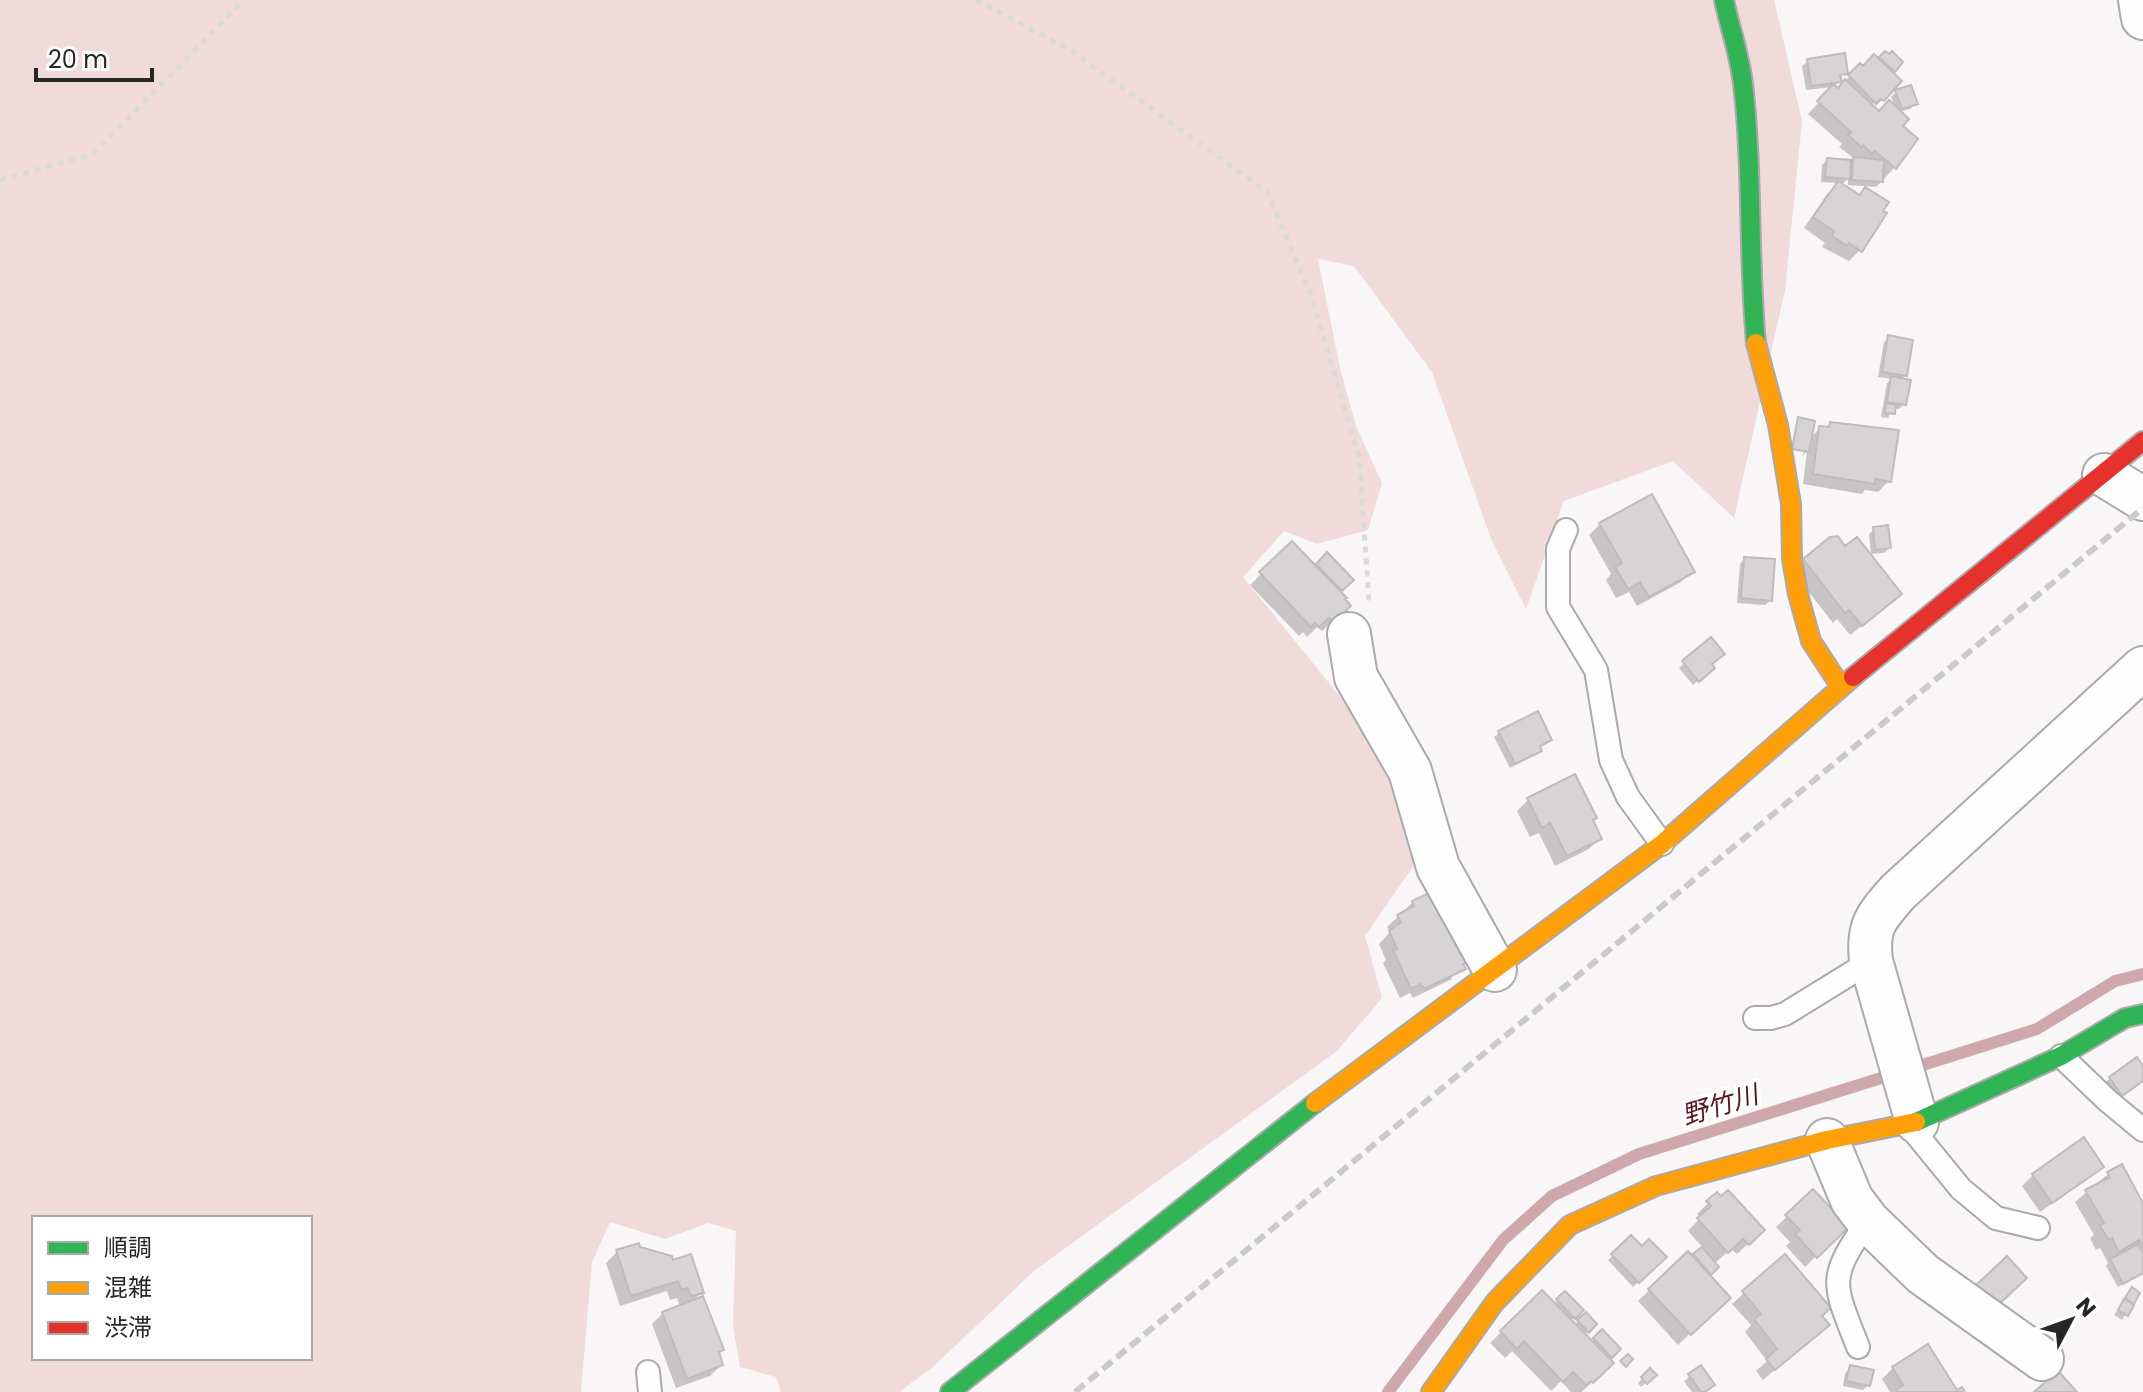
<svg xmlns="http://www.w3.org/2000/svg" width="2143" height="1392" font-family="Poppins,'Noto Sans JP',sans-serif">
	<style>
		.green { fill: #f0dada; fill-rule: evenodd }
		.shadow { fill: #0003 }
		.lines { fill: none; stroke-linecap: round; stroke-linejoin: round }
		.stream { stroke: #cea8aa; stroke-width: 12 }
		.building { fill: #d6d4d4; stroke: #bebcbc; stroke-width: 2 }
		.lane-casing { stroke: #aba9a9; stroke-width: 26 }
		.street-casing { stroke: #aba9a9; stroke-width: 46 }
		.fast-casing { stroke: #aba9a9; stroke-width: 22 }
		.slow-casing { stroke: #aba9a9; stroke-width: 22 }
		.jam-casing { stroke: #aba9a9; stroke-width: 22 }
		.path { stroke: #dbdada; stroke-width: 5; stroke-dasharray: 6 6; stroke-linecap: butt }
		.lane { stroke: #fefefe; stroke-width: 22 }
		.street { stroke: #fefefe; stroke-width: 42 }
		.fast { stroke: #30b455; stroke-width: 18 }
		.slow { stroke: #ff9f0a; stroke-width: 18 }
		.jam { stroke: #e5322d; stroke-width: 18 }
		.rail { stroke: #cbcaca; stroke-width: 6; stroke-dasharray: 12 6; stroke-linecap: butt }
		.labels { text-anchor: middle; stroke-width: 8; stroke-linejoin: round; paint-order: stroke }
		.water-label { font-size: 26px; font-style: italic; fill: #57161e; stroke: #fff }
	</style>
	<rect width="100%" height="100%" fill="#f8f6f6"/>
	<path class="green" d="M0 0H1774L1802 121 1785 290 1734 518 1673 461 1564 501 1526 609 1491 539 1432 372 1354 266 1318 259 1340 368 1356 426 1382 483 1368 530 1317 544 1284 531 1243 577 1397 767 1421 855 1365 936 1382 998 1337 1051 1035 1270 933 1367 899 1392H781L776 1377 740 1367 733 1325 736 1231 708 1223 665 1239 610 1222 592 1262 581 1392H0ZM34 1218H310V1358H34Z"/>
	<path class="shadow" d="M1885 54 1900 62 1890 73 1899 82 1877 105 1874 102 1871 106 1879 113 1896 109 1891 97 1896 92 1915 104 1910 109 1899 112 1900 126 1915 140 1894 168 1884 179 1881 176V182L1876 187 1848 185V179L1842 184 1860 250 1849 261 1822 247 1825 243 1804 228 1827 194 1838 183 1821 182 1822 165 1827 160 1851 162 1855 159 1839 147 1842 144 1808 114 1833 87 1806 90 1802 66 1808 61 1846 73 1831 78 1842 77 1834 87 1837 90 1860 66 1862 69 1878 61Z
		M1889 337 1905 375 1900 380 1904 404 1899 409 1893 408 1888 418 1881 417 1887 383 1892 379 1878 377 1884 342Z
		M1831 424 1889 481 1878 492 1865 490 1862 494 1803 484 1807 451 1802 456 1810 438 1820 428 1826 429Z
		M1600 524 1692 571 1681 582 1637 606 1629 592 1616 598 1606 580 1611 574 1589 535Z
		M1874 529 1889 548 1884 553 1871 554 1869 534Z
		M1292 544 1315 567 1327 555 1351 580 1339 592 1348 606 1322 631 1317 627 1307 637 1303 632 1299 636 1250 585Z
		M1745 559 1770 600 1765 605 1737 603 1740 564Z
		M1804 561 1889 605 1850 635 1837 619 1833 623 1793 572Z
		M1710 640V665L1712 668 1693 685 1679 668Z
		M1499 733 1550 739 1538 747 1540 751 1535 755 1510 768 1494 737Z
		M1528 800 1591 821 1600 838 1589 849 1555 866 1539 833 1530 837 1517 811Z
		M1413 902 1452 979 1413 998 1410 993 1400 998 1383 963 1386 960 1379 944 1390 932 1387 927Z
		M2143 1069V1081L2116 1099 2105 1083 2110 1078Z
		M2102 1167 2091 1177 2040 1212 2022 1186 2033 1175Z
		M2108 1174 2143 1207V1274L2118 1287 2106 1266 2108 1263 2100 1248 2096 1250 2090 1238 2094 1235 2075 1202Z
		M1813 1192 1846 1227 1805 1267 1786 1246 1790 1242 1776 1227Z
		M1716 1195 1763 1230 1737 1254 1731 1249 1714 1264 1717 1267 1708 1275 1728 1297 1678 1345 1638 1301 1688 1254 1692 1258 1703 1248 1688 1231 1701 1217 1697 1214Z
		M1631 1238 1642 1249 1664 1257 1633 1287 1608 1260Z
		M617 1252 702 1292 691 1303 722 1350 717 1354 721 1365 710 1376 676 1388 652 1324 663 1313 680 1307 677 1298 670 1300 667 1291 620 1306 606 1263Z
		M1784 1257 1828 1325 1763 1380 1756 1371 1767 1361 1745 1332 1751 1325 1732 1304Z
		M2132 1290 2138 1293 2122 1320 2114 1315Z
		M1542 1292 1554 1304 1565 1293 1581 1310 1570 1321 1574 1325 1585 1315 1595 1324 1584 1335 1591 1342 1602 1331 1619 1349 1608 1360 1611 1363 1582 1392H1571L1561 1381 1551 1391 1512 1351 1505 1358 1490 1343Z
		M1700 1368 1704 1392H1692L1684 1381Z
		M1850 1368 1868 1385 1863 1390 1843 1386 1845 1373Z
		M1893 1368 1956 1392H1890L1882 1379Z
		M1650 1371 1654 1375 1641 1387 1638 1383Z"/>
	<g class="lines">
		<path class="stream" d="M1388 1392 1503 1240 1552 1196 1639 1154 2037 1029 2115 981 2143 974"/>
	</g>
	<path class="building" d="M1885 51 1889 54 1892 51 1903 62 1895 72 1879 57Z
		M1845 53 1848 74 1840 75 1842 82 1811 86 1807 59Z
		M1874 54 1902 81 1884 101 1881 99 1876 104 1848 75 1860 63 1863 66Z
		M1845 79 1879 111 1889 100 1909 119 1903 126 1918 139 1896 169 1875 151 1872 154 1863 145 1861 147 1848 135 1851 132 1817 101 1833 84 1838 88Z
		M1911 85 1918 104 1902 109 1895 90Z
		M1853 157 1884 160 1883 182 1852 180Z
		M1827 158 1851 160 1850 179 1825 177Z
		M1838 181 1860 195 1865 187 1889 202 1883 211 1887 213 1862 252 1849 243 1847 246 1832 236 1834 231 1813 217Z
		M1888 335 1913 340 1907 376 1882 372Z
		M1891 376 1911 380 1906 405 1887 402Z
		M1886 403 1896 405 1895 414 1885 413Z
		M1798 417 1815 421 1809 452 1792 449Z
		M1830 422 1899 430 1891 482 1875 479V484L1813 474 1819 426 1829 427Z
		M1652 494 1695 572 1649 597 1640 582 1628 589 1615 567 1622 563 1599 523Z
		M1888 525 1891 548 1875 550 1873 527Z
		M1838 536 1845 546 1857 537 1902 594 1862 626 1849 610 1845 613 1803 559 1830 537Z
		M1292 541 1347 598 1345 599 1351 606 1334 622 1329 618 1319 627 1315 623 1311 627 1259 572Z
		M1327 552 1354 580 1342 591 1316 564Z
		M1744 557 1775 559 1772 601 1741 598Z
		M1711 637 1725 654 1712 664 1715 668 1699 682 1682 661Z
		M1538 711 1552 740 1540 746 1542 751 1515 764 1498 731Z
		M1575 774 1597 818 1593 820 1602 839 1567 856 1550 823 1542 828 1527 798Z
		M1433 891 1467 963 1463 964 1466 969 1424 989 1421 984 1411 989 1393 950 1397 949 1389 931 1401 922 1397 915 1414 906 1412 901Z
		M2137 1057 2143 1066V1081L2122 1096 2109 1077Z
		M2084 1137 2104 1167 2052 1203 2032 1174Z
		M2122 1164 2143 1203V1247L2139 1240 2119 1252 2112 1238 2108 1240 2100 1225 2104 1223 2085 1190 2110 1177 2107 1172Z
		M1813 1189 1849 1227 1817 1258 1795 1234 1800 1230 1785 1215Z
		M1728 1190 1765 1230 1749 1245 1743 1239 1728 1253 1697 1218 1711 1206 1706 1201 1717 1192 1721 1196Z
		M1631 1235 1642 1246 1649 1239 1667 1257 1639 1283 1611 1254Z
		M639 1243 640 1247 672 1256 673 1260 691 1254 704 1293 691 1296 688 1288 681 1290 678 1281 631 1296 616 1250Z
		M2138 1244 2143 1253V1273L2123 1284 2110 1259Z
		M1702 1247 1719 1267 1711 1275 1693 1254Z
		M1688 1251 1731 1298 1691 1335 1648 1289Z
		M1785 1254 1831 1308 1822 1316 1830 1325 1775 1370 1766 1359 1777 1349 1754 1319 1761 1314 1742 1291Z
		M2007 1256 2027 1278 1994 1309 1974 1287Z
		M2132 1287 2140 1293 2134 1304 2125 1298Z
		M1542 1290 1614 1363 1593 1383 1591 1381 1586 1385 1573 1372 1563 1382 1524 1341 1517 1349 1500 1331Z
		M1565 1291 1584 1310 1575 1319 1556 1299Z
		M703 1296 724 1350 719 1352 723 1365 687 1379 662 1312Z
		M2124 1299 2134 1305 2128 1316 2118 1310Z
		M1586 1312 1597 1324 1589 1333 1577 1320Z
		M1602 1329 1621 1349 1612 1358 1593 1338Z
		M1928 1344 1957 1390 1962 1387 1965 1392H1897L1896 1390 1903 1385 1892 1367Z
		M1628 1354 1633 1359 1626 1367 1620 1361Z
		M1701 1365 1715 1385 1705 1392H1701L1688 1374Z
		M1850 1365 1874 1370 1870 1386 1846 1381Z
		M1650 1368 1657 1375 1647 1384 1641 1377Z
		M2058 1371 2077 1392H2034Z"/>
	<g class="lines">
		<g class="lane-casing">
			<path id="lane" d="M1566 530 1558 549V607L1596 670 1611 760 1628 797 1662 844
				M1755 1018H1771L1785 1014 1871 961
				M2061 1056 2108 1101 2143 1130
				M1907 1123 1961 1189 1996 1218 2038 1228
				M1858 1347C1833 1283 1827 1279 1868 1221
				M648 1372 650 1392"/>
		</g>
		<g class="street-casing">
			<path id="street" d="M2140 0 2143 18
				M2104 475 2143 499
				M1349 634 1356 677 1410 771 1438 867 1495 970
				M1917 1122 1871 961C1867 926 1876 917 1898 892L2143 668
				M1827 1140 1852 1200 1868 1221 1923 1274 2042 1359"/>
		</g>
		<g class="fast-casing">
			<path id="fast" d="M1724 0C1730 28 1740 56 1743 84 1753 170 1748 257 1756 343
				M1916 1122 2061 1056 2125 1018 2143 1014
				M950 1392 1315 1103"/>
		</g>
		<g class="slow-casing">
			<path id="slow" d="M1756 343 1778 425 1791 504 1792 559 1798 594 1811 641 1841 687
				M1315 1103 1662 844 1853 677
				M1431 1392 1495 1302 1570 1225 1656 1186 1827 1140 1916 1122"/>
		</g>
		<g class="jam-casing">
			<path id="jam" d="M1853 677 2143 441"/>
		</g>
		<path class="path" d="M976 0 1072 51 1267 192 1311 295 1359 457 1369 601
			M0 180 93 154 244 0"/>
		<use href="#lane" class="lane"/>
		<use href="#street" class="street"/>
		<use href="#fast" class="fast"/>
		<use href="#slow" class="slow"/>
		<use href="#jam" class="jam"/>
		<path class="rail" d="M1075 1392 2143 508"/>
	</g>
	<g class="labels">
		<g class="water-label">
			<text transform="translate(1720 1105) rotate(-17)" y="9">野竹川</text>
		</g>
	</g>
	<rect x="32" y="1216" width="280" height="144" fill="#ffffff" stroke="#a9a9a9" stroke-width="2"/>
	<rect x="48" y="1242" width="40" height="12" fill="#30b455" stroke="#a9a9a9" stroke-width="2"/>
	<text x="104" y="1256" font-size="24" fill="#282727">順調</text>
	<rect x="48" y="1282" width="40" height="12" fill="#ff9f0a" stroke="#a9a9a9" stroke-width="2"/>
	<text x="104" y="1296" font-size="24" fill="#282727">混雑</text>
	<rect x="48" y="1322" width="40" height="12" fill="#e5322d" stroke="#a9a9a9" stroke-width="2"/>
	<text x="104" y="1336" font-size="24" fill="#282727">渋滞</text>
	<g transform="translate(2071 1320) rotate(49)" stroke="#ffffff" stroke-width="6" paint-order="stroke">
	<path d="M0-6L14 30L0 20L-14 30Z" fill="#282727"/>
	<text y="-12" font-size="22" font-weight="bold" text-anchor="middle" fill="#282727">N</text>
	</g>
	<path d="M36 68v12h116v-12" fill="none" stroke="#282727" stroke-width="4"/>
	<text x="48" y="68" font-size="24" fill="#282727" stroke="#ffffff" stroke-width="6" paint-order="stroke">20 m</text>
</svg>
